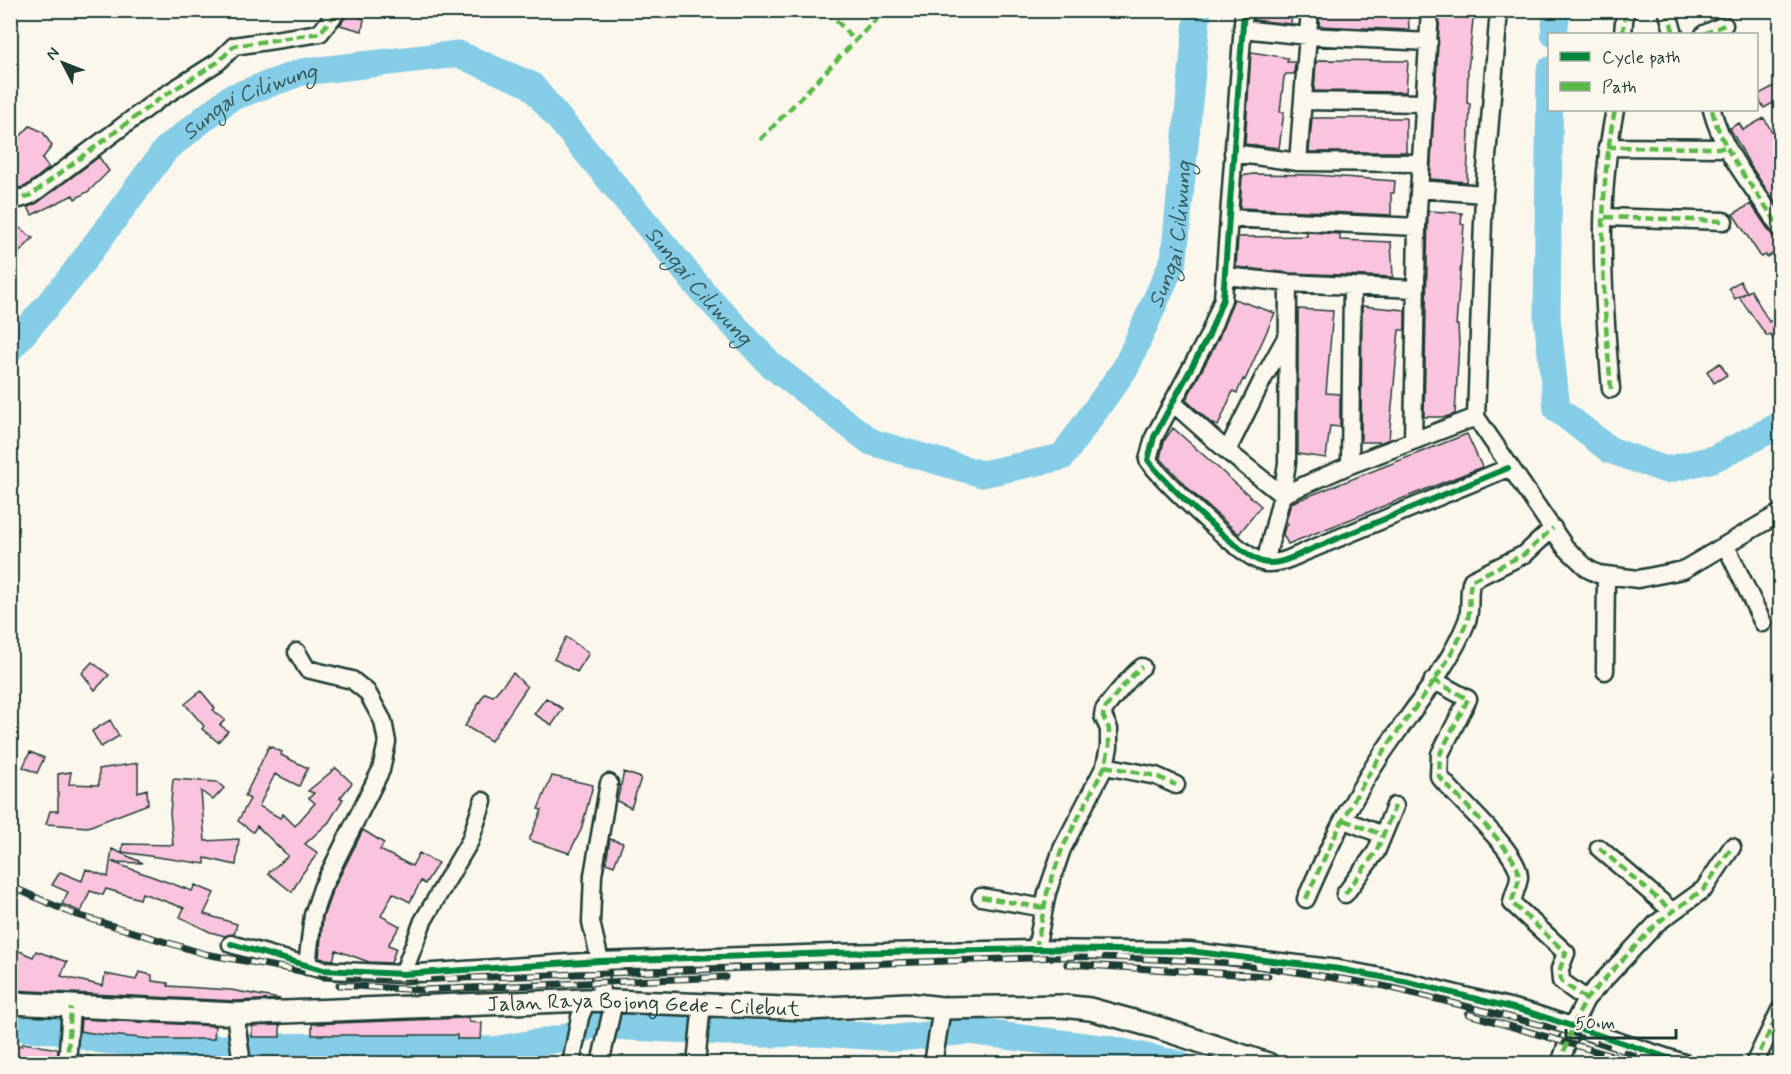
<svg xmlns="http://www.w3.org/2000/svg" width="1791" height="1074" font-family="Mynerve,sans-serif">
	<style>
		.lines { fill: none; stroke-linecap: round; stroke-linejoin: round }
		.river { stroke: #85cde6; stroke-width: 27 }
		.building { fill: #fac4de; stroke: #1f3d34; stroke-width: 1.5 }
		.minor-casing { stroke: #1f3d34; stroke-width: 21 }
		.major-casing { stroke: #1f3d34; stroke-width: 26 }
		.minor { stroke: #fbf7ec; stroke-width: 16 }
		.major { stroke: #fbf7ec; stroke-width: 21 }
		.rail-casing { stroke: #1f3d34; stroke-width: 7 }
		.rail { stroke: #fbf7ec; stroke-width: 4.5; stroke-dasharray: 14; stroke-linecap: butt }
		.quiet { stroke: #58b947; stroke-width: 4.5; stroke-dasharray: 9 4.5; stroke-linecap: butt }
		.cycleway-casing { stroke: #fbf7ec; stroke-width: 10 }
		.cycleway { stroke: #00873e; stroke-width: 6 }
		.labels { text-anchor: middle; stroke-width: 4.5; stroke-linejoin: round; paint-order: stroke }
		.street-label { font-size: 21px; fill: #1f3d34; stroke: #fbf7ec }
		.water-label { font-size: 22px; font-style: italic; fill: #335a58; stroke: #fbf7ec }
	</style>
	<rect width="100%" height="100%" fill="#fbf7ec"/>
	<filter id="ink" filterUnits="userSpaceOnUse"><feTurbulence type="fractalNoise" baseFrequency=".0167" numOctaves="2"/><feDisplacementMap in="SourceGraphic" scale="12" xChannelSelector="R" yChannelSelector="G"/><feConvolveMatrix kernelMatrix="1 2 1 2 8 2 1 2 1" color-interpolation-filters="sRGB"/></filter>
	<g filter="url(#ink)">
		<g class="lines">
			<g class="river">
				<path d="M1554 34 1557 10"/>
				<path d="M1550 70 1547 317 1557 409 1610 450 1666 470 1713 459 1780 425"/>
				<path id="s1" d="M10 349 69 280 166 149 230 98 302 72 458 54 531 85 703 292 771 365 871 442 982 474 1062 457 1126 367 1174 259 1198 10"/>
				<path d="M10 1027 54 1030 101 1040 220 1048 322 1046 494 1050 564 1038 591 1025 763 1034 820 1033 897 1038 968 1031 1108 1049 1179 1064"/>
			</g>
		</g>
		<path class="building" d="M1254 10H1292L1291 24 1254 20Z
			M1320 10H1408L1409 30 1319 26Z
			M1440 10H1474L1468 70 1467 103 1470 104 1467 182 1430 179Z
			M348 13 364 19 362 31 340 25Z
			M1251 52 1288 58 1287 62H1295L1294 74H1286L1284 77 1280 112H1284L1279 148 1245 144Z
			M1322 60 1408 61 1406 92 1314 91 1316 62Z
			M1780 83V99L1764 108 1757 95Z
			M1312 118H1406V152H1309Z
			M1764 118 1780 146V210L1750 165 1730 128 1739 123 1743 130Z
			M30 126 43 132 52 146 42 159 49 168 26 186 20 188 15 184 10 186V147Z
			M99 157 109 171 89 191 75 199 73 195 32 215 28 207 37 203Z
			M1253 174 1316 175 1395 181 1394 193H1391V215L1240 208 1242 176Z
			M1751 204 1780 247V250L1767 257 1766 255 1761 257 1733 214Z
			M1428 211 1462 213 1461 224 1464 225 1456 325H1458L1459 343 1455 414 1445 417H1424Z
			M17 226 33 238 10 262V233Z
			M1307 232 1340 234V240L1391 242 1393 277 1289 273 1236 267 1238 237 1307 236Z
			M1740 281 1747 292 1735 299 1729 288Z
			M1751 290 1769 322 1780 315V353L1770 334 1767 336 1739 297Z
			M1234 299 1275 313 1245 380 1243 379 1237 393 1233 391 1218 426 1211 423 1186 400 1218 340Z
			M1362 306 1405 310V330H1399L1389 439 1382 442H1361Z
			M1298 309 1333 311 1326 393 1340 394V427L1330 426 1326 458 1298 454Z
			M1720 363 1727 375 1714 383 1707 371Z
			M1173 428 1261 506 1239 534 1192 492 1160 458 1164 441Z
			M1467 434 1482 467 1288 544 1283 534 1285 527 1288 525 1286 521 1291 503Z
			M566 637 589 653 577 672 554 659Z
			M92 662 109 675 95 690 82 673Z
			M513 673 527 687 491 741 465 726 485 693 493 696Z
			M201 691 215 708 213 710 225 720 220 725 228 731 218 742 202 729 204 726 185 704Z
			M546 698 563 709 552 725 534 714Z
			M110 720 119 736 101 747 92 731Z
			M269 746 282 752 281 755 308 768 299 786 275 774 259 806 280 818 283 814 295 826 315 803 309 798 314 793 308 791 336 768 352 783 340 798 343 799 329 822 305 844 318 853 302 874 292 892 268 873 288 856 257 826 253 832 238 821 250 799 245 796Z
			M30 752 44 758 37 773 23 767Z
			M138 763V792L147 789 148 804 88 827 46 824 50 811H58V774L71 772 69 784 99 785V769Z
			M624 772 641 778 631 808 617 801Z
			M552 776 593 785 581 830 569 853 529 840 542 810 538 809Z
			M173 779 217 782 224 788 213 800 201 791 205 841 239 839 236 865 205 858V864L122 852 123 844 173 845 170 813Z
			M363 830 384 843 380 850 412 866 419 853 438 863 425 884 421 881 410 902 393 893 381 916 400 926 388 945 396 948 391 963 369 962 336 950 333 960 319 958 323 917 332 892Z
			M610 839 623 843 614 866 606 863Z
			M112 849 143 863 112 862 192 891 195 885 214 893 204 914 237 924 234 934 225 936 210 932 180 917 184 908 142 893 140 899 106 889 103 895 90 891 81 912 62 904 68 892 52 885 60 872 82 881 86 869 108 877Z
			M10 947 33 957 36 951 67 962 61 976 103 986 105 974 136 980 139 972 152 975V981L168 983V986L231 990 280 999 235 1001 10 990Z
			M465 1018H469V1022L482 1023 481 1039H457V1035H312V1024Z
			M81 1019 215 1026 214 1039H152L98 1034 80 1031Z
			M280 1025V1037H252V1026Z
			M23 1043 58 1049 57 1064H10V1044L22 1046Z
			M78 1054 99 1058 98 1064H78Z"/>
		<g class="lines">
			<g class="minor-casing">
				<path id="minor" d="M1244 10 1223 299 1209 335 1154 437 1148 460C1162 480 1241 556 1262 562 1277 566 1294 557 1307 551L1508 468
					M1499 10 1484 194 1476 417 1565 547 1588 569 1598 574 1638 579 1683 570 1780 513
					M1667 10 1674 34
					M1242 29 1308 36 1429 42
					M1623 34 1625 10
					M1704 34 1724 25
					M1304 101 1424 103
					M1712 110C1724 156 1755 188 1780 228
					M1607 147 1725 148
					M1233 153 1298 162 1421 163
					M1298 162 1310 10
					M1419 189 1484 194
					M10 196 20 199 31 195 159 99 218 62 234 46 320 33 338 10
					M1605 217 1724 221
					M1229 218 1417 227
					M1226 276 1288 283 1415 289
					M1288 334 1263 379 1227 451 1282 495 1350 465 1476 417
					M1611 389C1603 297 1596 201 1615 110
					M1173 403 1227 451
					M1413 441 1417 227 1430 10
					M1350 465 1352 286
					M1726 546 1763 623
					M1265 563 1282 495 1287 463 1288 283
					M297 652 307 669 352 680 367 692 383 721 387 742 381 770 322 888 313 915 307 966
					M1605 671 1606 575
					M1433 680 1468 699 1440 754 1439 776C1456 798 1518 851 1519 876 1519 885 1513 894 1512 903L1566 953 1560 969 1561 981 1586 999
					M1105 766 1156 776 1176 785
					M1344 820 1383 835
					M1599 848 1672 911
					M1345 894 1376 852 1395 806
					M981 897 1044 908
					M1306 899C1327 851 1349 804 1378 760 1407 715 1447 672 1467 621 1472 607 1467 593 1472 580L1525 554 1553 528
					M231 944 323 970 403 974 600 961 833 953 1036 949 1189 951 1339 969 1408 982 1529 1012 1687 1064
					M1036 949 1047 893 1062 849 1105 766 1109 747V729L1103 716 1104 710C1110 701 1135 671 1142 667
					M403 974 423 921 470 841 483 801
					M601 1001 600 961 591 922 593 875 609 783
					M235 1014 242 1064
					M67 1064 71 1008
					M571 1064 580 1017 587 1000
					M600 1064 614 1001
					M696 1064 702 1003
					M933 1064 942 1008
					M1560 1064 1573 1025 1586 999 1657 923 1704 889 1732 847
					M1754 1064 1780 1010"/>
			</g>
			<g class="major-casing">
				<g id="major">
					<path id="s2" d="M10 1003 235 1014 587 1000 808 1009 907 1004 942 1008 1062 1006 1090 1009 1159 1028 1268 1064"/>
				</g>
			</g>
			<use href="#minor" class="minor"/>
			<use href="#major" class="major"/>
			<g class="rail-casing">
				<path id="rail" d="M10 886 71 913 205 954 329 976 435 979 1090 956 1238 963 1380 985 1570 1032 1663 1064
					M1067 964 1268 976
					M339 985 421 990 725 977
					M1468 1014 1626 1060"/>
			</g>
			<use href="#rail" class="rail"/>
			<path class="quiet" d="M827 10 855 41
				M1667 10 1674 34
				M1623 34 1625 10
				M1704 34 1724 25
				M1712 110C1724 156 1755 188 1780 228
				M760 140 885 10
				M1607 147 1725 148
				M10 196 20 199 31 195 159 99 218 62 234 46 320 33 338 10
				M1605 217 1724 221
				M1611 389C1603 297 1596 201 1615 110
				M1433 680 1468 699 1440 754 1439 776C1456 798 1518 851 1519 876 1519 885 1513 894 1512 903L1566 953 1560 969 1561 981 1586 999
				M1105 766 1156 776 1176 785
				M1344 820 1383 835
				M1599 848 1672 911
				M1345 894 1376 852 1395 806
				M981 897 1044 908
				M1306 899C1327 851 1349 804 1378 760 1407 715 1447 672 1467 621 1472 607 1467 593 1472 580L1525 554 1553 528
				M1036 949 1047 893 1062 849 1105 766 1109 747V729L1103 716 1104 710C1110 701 1135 671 1142 667
				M67 1064 71 1008
				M1560 1064 1573 1025 1586 999 1657 923 1704 889 1732 847
				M1754 1064 1780 1010"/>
			<g class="cycleway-casing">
				<path id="cycleway" d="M1244 10 1223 299 1209 335 1154 437 1148 460C1162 480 1241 556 1262 562 1277 566 1294 557 1307 551L1508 468
					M231 944 323 970 403 974 600 961 833 953 1036 949 1189 951 1339 969 1408 982 1529 1012 1687 1064"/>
			</g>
			<use href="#cycleway" class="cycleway"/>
		</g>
	</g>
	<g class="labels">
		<g class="street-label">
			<text dy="7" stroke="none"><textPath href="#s2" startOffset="634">Jalan Raya Bojong Gede - Cilebut</textPath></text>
		</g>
		<g class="water-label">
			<text dy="8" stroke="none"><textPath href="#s1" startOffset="352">Sungai Ciliwung</textPath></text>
			<text dy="8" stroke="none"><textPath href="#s1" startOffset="1593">Sungai Ciliwung</textPath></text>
			<text dy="8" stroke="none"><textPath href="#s1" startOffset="910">Sungai Ciliwung</textPath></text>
		</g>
	</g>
	<rect width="1791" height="1074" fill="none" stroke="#fbf7ec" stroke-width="36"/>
	<rect x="18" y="18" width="1755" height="1038" fill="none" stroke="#1f3d34" stroke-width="2" filter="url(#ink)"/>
	<rect x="1548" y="33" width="210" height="78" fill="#fbf7ec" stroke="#a3ada2" stroke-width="1.5"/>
	<rect x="1560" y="52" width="30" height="9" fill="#00873e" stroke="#a3ada2" stroke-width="1.5"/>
	<text x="1602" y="63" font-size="18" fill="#1f3d34">Cycle path</text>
	<rect x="1560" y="82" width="30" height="9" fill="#58b947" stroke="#a3ada2" stroke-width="1.5"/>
	<text x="1602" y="93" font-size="18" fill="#1f3d34">Path</text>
	<g transform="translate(63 63) rotate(312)" stroke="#fbf7ec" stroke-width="4.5" paint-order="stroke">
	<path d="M0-4.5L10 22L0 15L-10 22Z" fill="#1f3d34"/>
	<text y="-9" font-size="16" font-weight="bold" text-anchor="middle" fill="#1f3d34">N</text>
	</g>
	<path d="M1566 1029v9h110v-9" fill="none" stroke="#1f3d34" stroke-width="3"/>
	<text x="1575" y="1029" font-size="18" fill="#1f3d34" stroke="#fbf7ec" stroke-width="4.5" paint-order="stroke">50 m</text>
</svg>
